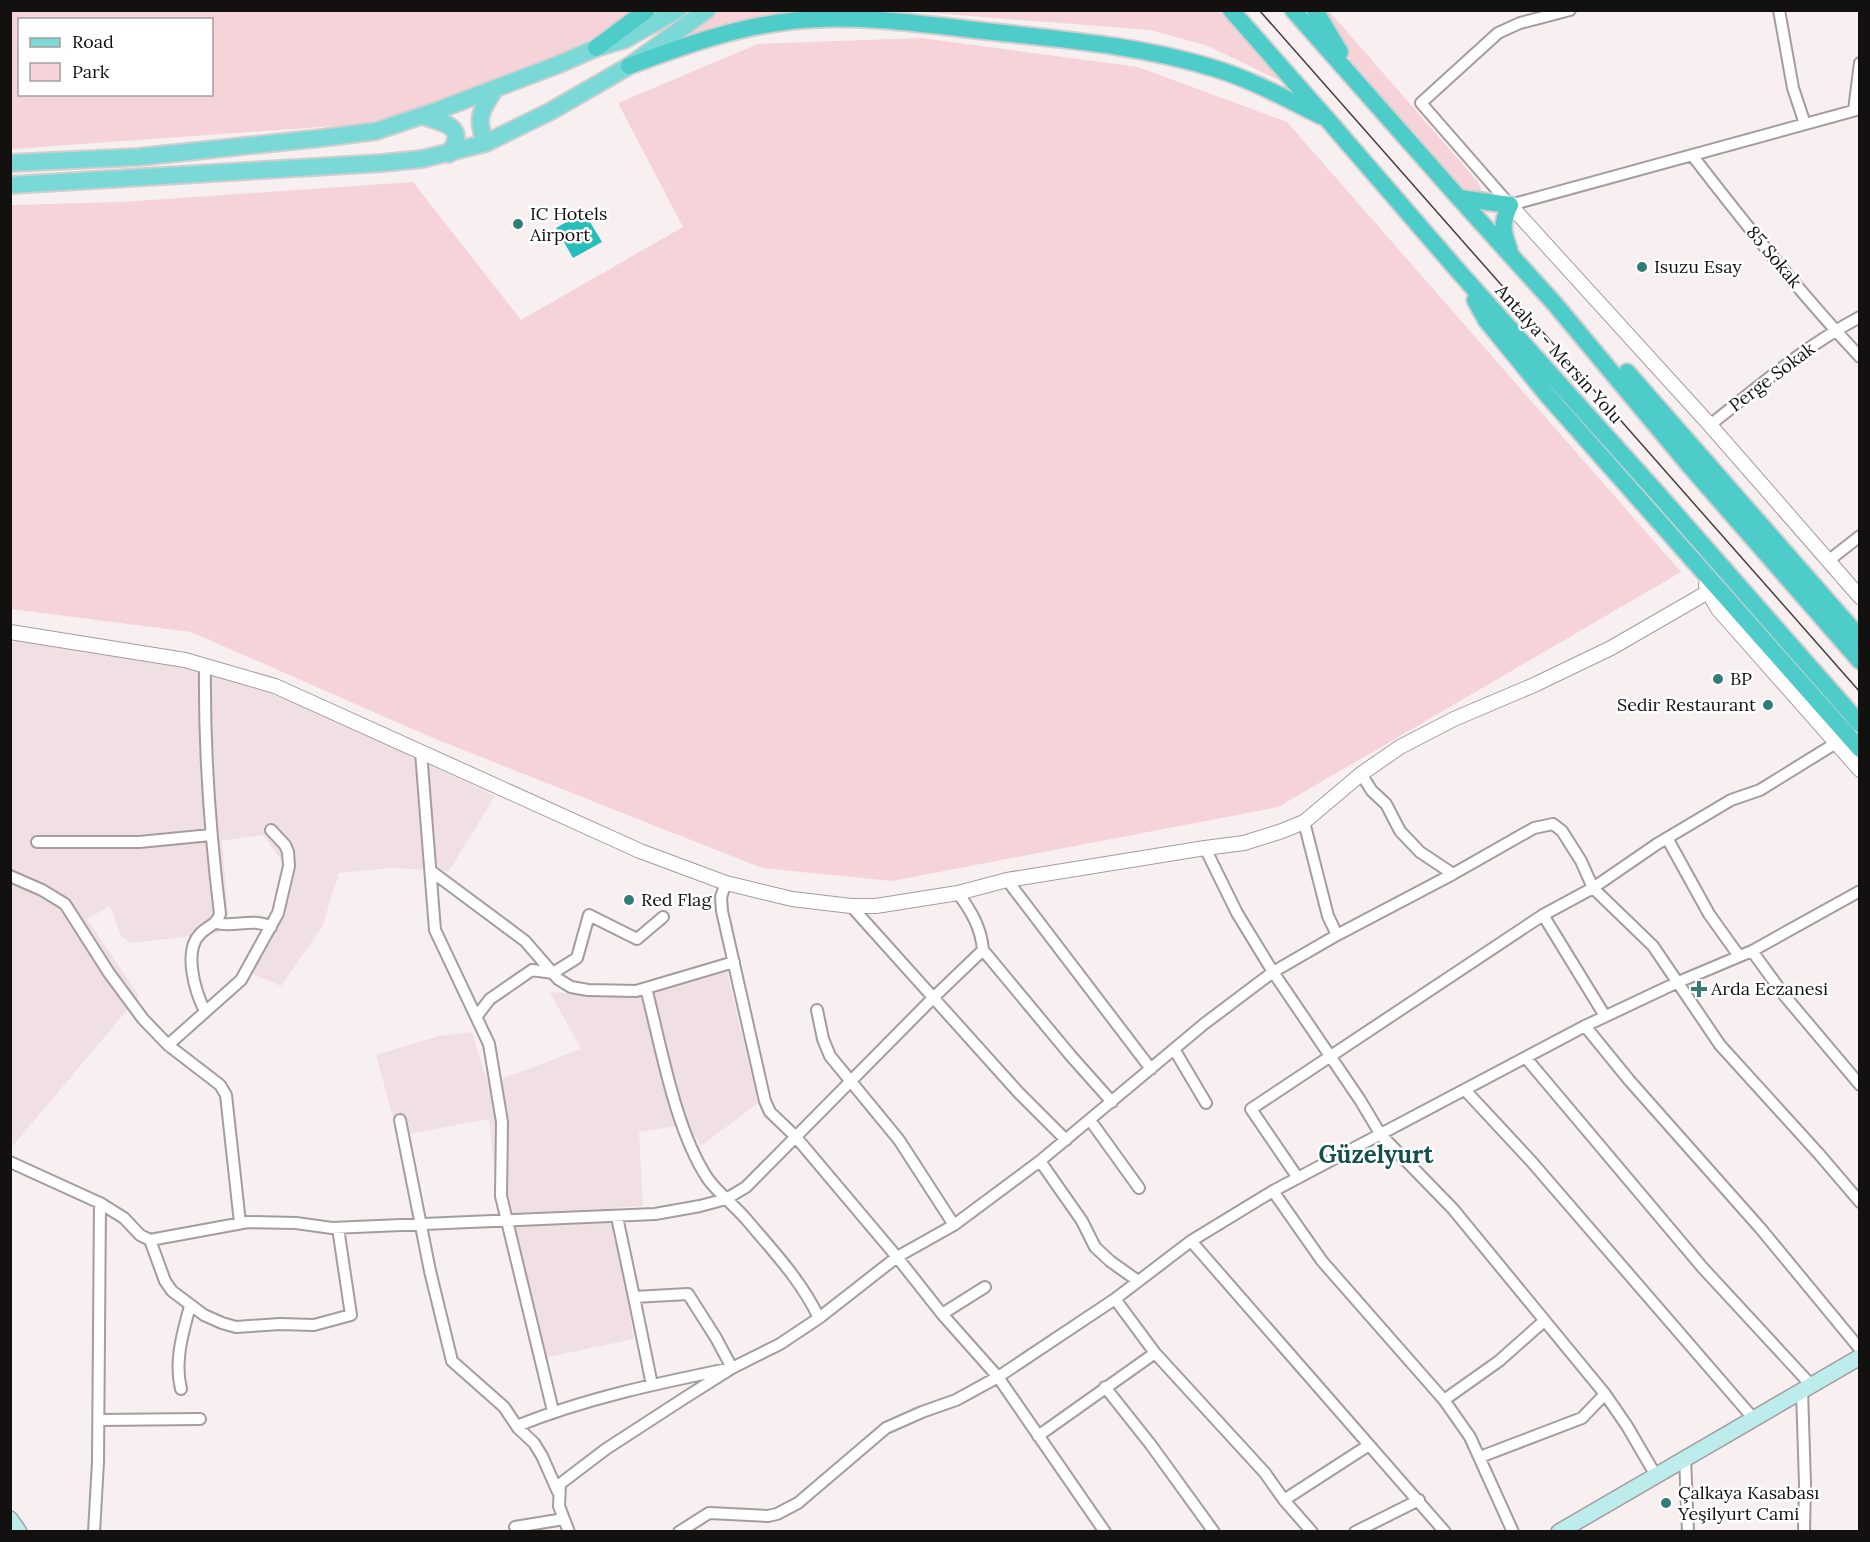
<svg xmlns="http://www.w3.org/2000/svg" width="1870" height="1542" font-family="Lora,serif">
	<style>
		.built { fill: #f1e0e3 }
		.green { fill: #f5d3d8; fill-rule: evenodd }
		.water { fill: #26beba }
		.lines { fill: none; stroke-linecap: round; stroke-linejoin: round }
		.minor-casing { stroke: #a59c9d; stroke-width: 14 }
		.tertiary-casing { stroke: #a59c9d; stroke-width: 16 }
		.secondary-casing { stroke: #a59c9d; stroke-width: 18 }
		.primary-casing { stroke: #d0cfcf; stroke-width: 20 }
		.trunk-casing { stroke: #d0cfcf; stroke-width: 20 }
		.minor { stroke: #fff; stroke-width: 10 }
		.tertiary { stroke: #fff; stroke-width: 14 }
		.secondary { stroke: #bceceb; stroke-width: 15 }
		.primary { stroke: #7ad9d7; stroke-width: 16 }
		.trunk { stroke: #4eccca; stroke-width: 16 }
		.tram { stroke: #433f3f; stroke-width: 1.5 }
		.poi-dot { fill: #327b79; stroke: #fff; stroke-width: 2 }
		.labels { text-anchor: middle; stroke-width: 5; stroke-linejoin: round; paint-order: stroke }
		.poi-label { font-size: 18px; fill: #131010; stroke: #fff; text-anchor: start }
		.street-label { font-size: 18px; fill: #131010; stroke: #fff }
		.district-label { font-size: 24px; font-weight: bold; fill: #13504e; stroke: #fff }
	</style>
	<rect width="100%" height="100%" fill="#f8eff0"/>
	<path class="built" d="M11 639 160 661 236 682 308 707 495 796 449 871 391 868 339 873 322 927 281 986 241 969 271 915 282 874V861L263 835 222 841 228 914 218 933 131 943 121 936 110 906 87 919 139 996 11 1148Z
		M727 972 758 1103 701 1146 688 1124 639 1132 643 1206 613 1208 634 1339 533 1360 498 1208 489 1119 398 1136 376 1055 439 1036 472 1032 488 1084 581 1049 550 992 637 997Z"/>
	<path class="green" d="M11 11H632L599 35 512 75 433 104 362 124 11 149ZM20 20H212V94H20Z
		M717 11H1219L1285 83 1208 46 1150 30 907 11 835 12 680 41Z
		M1323 11H1329L1478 182 1481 189 1480 195 1467 193 1358 73Z
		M921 38 1138 67 1287 122 1681 572 1278 807 892 881 762 868 433 738 191 632 11 609V205L121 202 413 182 521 320 683 227 618 103 758 44Z"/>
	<path class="water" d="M584 212 602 242 573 258 556 228Z"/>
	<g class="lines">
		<g class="minor-casing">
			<path id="minor" d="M1570 10 1520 23 1498 33 1421 103 1510 205 1860 109
				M1779 10 1793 88 1805 124
				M1854 110 1860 63
				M1692 155C1745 224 1800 293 1860 357
				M1710 425C1758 387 1805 346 1860 317
				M1828 561 1860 536
				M205 666C204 749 210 832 220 914 216 926 207 926 200 934 183 951 195 992 205 1011
				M421 752 435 930 489 1044 502 1122 501 1196 553 1411
				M1361 774 1372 791 1386 804 1400 831 1420 852 1453 874
				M1304 822 1328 916 1337 935
				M1667 838 1709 914 1739 956
				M37 842H139L211 835
				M1205 848 1237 913 1273 972 1360 1100 1381 1135 1453 1209 1605 1394 1627 1426 1655 1474
				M431 871 525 941 558 979 571 987 588 990 636 991 734 962
				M10 876 42 890 65 904 109 973 143 1019 168 1045 220 1085 226 1095 240 1223
				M1007 880 1151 1069
				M726 883 721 897 722 911 765 1101 770 1112 795 1136 897 1257 942 1314 998 1377 1105 1532
				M958 893C971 911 981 927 983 950L1071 1056 1112 1102
				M851 906 1018 1092 1066 1140
				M1543 915 1605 1016
				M216 923C234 928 253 917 271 927
				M1752 951 1784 995 1860 1085
				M646 988C661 1046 675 1130 708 1179 719 1194 734 1205 746 1219 773 1251 801 1280 819 1318
				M817 1010 823 1039 830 1056 899 1140 954 1225
				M476 1017 490 999 532 970 553 973 577 958 589 915 637 939 663 917
				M1585 1026 1629 1080 1761 1229 1860 1349
				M168 1045 241 980 278 913 289 866 288 852 285 845 271 830
				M1174 1049 1206 1103
				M1526 1058 1702 1267 1811 1385
				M1465 1090 1531 1161 1753 1418
				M400 1120 430 1271 452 1361 504 1407 518 1428 534 1443 542 1456 558 1492
				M1090 1120 1139 1188
				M1040 1161 1082 1221 1095 1247 1110 1261 1138 1281
				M10 1162 100 1203 124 1218 140 1235 150 1240 248 1222 296 1223 332 1228 655 1214 700 1206 726 1199 746 1187 934 997 983 950
				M1298 1178 1251 1109 1543 915 1593 888 1657 844 1731 800 1760 790 1836 743
				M1273 1191 1322 1261 1444 1400 1470 1437 1513 1532
				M150 1240 165 1281 172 1291 204 1315 222 1323 236 1327 280 1324 314 1325 351 1315 338 1228
				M1191 1241 1445 1532
				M634 1297 652 1385
				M1115 1299 1155 1353 1265 1473 1284 1500 1312 1532
				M942 1314 985 1287
				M1105 1387 1151 1445 1214 1532
				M181 1389C174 1361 183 1332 190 1306
				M1802 1390 1805 1484 1804 1532
				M1444 1400 1499 1361 1544 1321
				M99 1420 200 1419
				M517 1426C586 1398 659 1383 732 1368L716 1338 688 1294 634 1297 617 1217
				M1038 1436 1155 1353
				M1480 1457 1582 1418 1605 1394
				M1685 1457 1688 1532
				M1284 1500 1369 1445
				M515 1527 564 1519
				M94 1532 98 1462 100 1203
				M569 1532 559 1506 560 1484 606 1449 683 1399 732 1368 780 1344 819 1318 897 1257 954 1225 1040 1161 1204 1024 1273 972 1337 935 1453 874 1534 828 1553 824 1562 831 1581 861 1593 888 1653 946 1720 1045 1819 1154 1860 1202
				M679 1532 709 1513 768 1516 777 1514 798 1503 886 1428 922 1412 956 1400 998 1377 1115 1299 1191 1241 1273 1191 1585 1026 1676 983 1752 951 1860 891
				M1355 1532 1419 1500"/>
		</g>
		<g class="tertiary-casing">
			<path id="tertiary" d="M1510 205 1710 425 1860 597
				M1706 585 1708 592 1718 609 1860 770
				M10 632 185 660 275 686 640 851 726 883 792 899 851 906H876L958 893 1007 880 1205 848 1244 843 1282 831 1304 822 1361 774 1400 747 1454 719 1534 685 1611 648 1708 592"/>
		</g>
		<g class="secondary-casing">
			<path id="secondary" d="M10 1519 19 1532
				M1559 1532 1860 1357"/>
		</g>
		<g class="primary-casing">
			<path id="primary" d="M422 116C444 123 468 126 449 154
				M486 143C475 119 481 110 495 89
				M10 163 138 157 322 138 376 131 436 111 557 65 596 48 624 40 678 10
				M10 185 382 163 422 159 486 143 551 111 629 66 707 10"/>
		</g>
		<g class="trunk-casing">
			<path id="trunk" d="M1231 10 1327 119 1460 273 1659 495 1860 724
				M1293 10 1459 198 1554 303 1689 465 1860 661
				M1315 10 1340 52
				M596 48 647 10
				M629 66C681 47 735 27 791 21 858 13 927 25 994 32 1067 40 1143 46 1213 68 1251 79 1286 99 1321 116
				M1459 198 1510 205C1501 224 1502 229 1509 249
				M1475 300 1486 320 1548 396 1860 749
				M1627 372 1860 638"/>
		</g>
		<use href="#minor" class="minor"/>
		<use href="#tertiary" class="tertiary"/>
		<use href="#secondary" class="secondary"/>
		<use href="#primary" class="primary"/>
		<use href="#trunk" class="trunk"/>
		<path class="tram" d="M1259 10 1860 692"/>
	</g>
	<g class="poi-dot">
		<circle cx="518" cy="224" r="6"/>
		<circle cx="1642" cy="267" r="6"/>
		<circle cx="1718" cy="679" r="6"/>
		<circle cx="1768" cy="705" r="6"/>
		<circle cx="629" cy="900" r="6"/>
		<path d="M1696 980h6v6h6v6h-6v6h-6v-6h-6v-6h6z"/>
		<circle cx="1666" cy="1503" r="6"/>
	</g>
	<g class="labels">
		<g class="poi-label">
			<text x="530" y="220">IC Hotels<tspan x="530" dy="21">Airport</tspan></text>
			<text x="1654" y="273">Isuzu Esay</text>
			<text x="1730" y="685">BP</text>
			<text x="1756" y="711" text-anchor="end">Sedir Restaurant</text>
			<text x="641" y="906">Red Flag</text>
			<text x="1711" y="995">Arda Eczanesi</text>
			<text x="1678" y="1499">Çalkaya Kasabası<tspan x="1678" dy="21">Yeşilyurt Cami</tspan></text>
		</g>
		<g class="street-label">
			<text transform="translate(1774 257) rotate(50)" y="6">85 Sokak</text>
			<text transform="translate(1559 354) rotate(48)" y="6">Antalya - Mersin Yolu</text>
			<text transform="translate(1772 377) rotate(-37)" y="6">Perge Sokak</text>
		</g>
		<g class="district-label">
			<text x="1376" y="1163">Güzelyurt</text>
		</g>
	</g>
	<rect width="1870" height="1542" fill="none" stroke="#131010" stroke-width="24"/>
	<rect x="18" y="18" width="195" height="78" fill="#ffffff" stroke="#a19f9f" stroke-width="1.5"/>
	<rect x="30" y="38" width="30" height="9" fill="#7ad9d7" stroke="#a19f9f" stroke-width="1.5"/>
	<text x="72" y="48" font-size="18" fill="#131010">Road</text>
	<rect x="30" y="63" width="30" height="18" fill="#f5d3d8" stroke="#a19f9f" stroke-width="1.5"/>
	<text x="72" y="78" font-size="18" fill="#131010">Park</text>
</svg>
